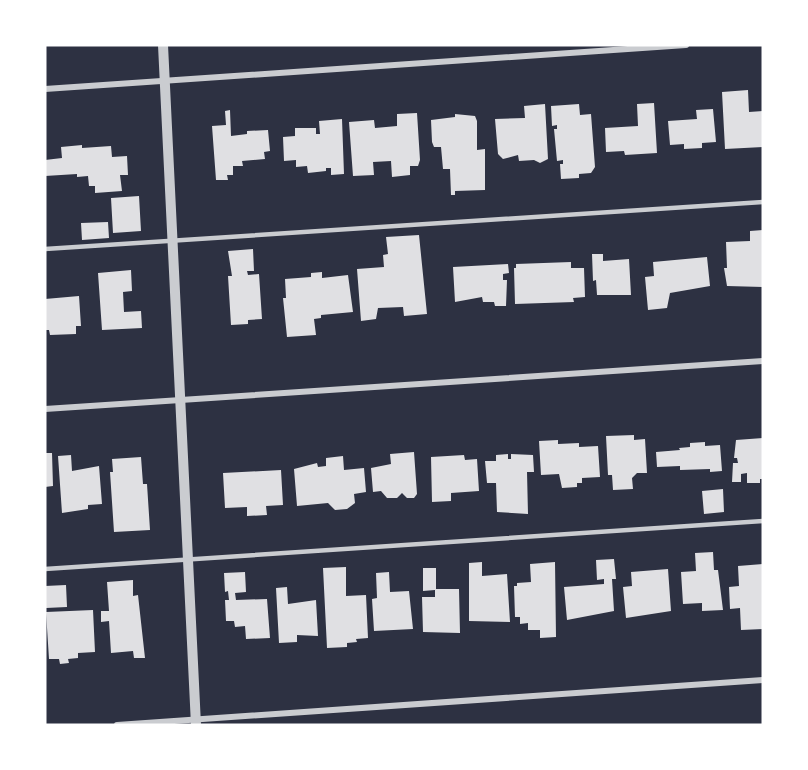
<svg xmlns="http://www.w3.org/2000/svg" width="808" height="770" font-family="Barlow,sans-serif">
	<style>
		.building { fill: #e0e0e3 }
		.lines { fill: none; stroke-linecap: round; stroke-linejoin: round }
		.service { stroke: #caccd0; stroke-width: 4.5 }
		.minor { stroke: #caccd0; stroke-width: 6 }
		.tertiary { stroke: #caccd0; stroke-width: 10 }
	</style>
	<rect width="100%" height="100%" fill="#2d3142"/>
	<path class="building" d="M748 90 749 112 763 111V147L725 149 722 92Z
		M654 103 657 153 625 155 624 151 606 152 605 128 638 126 637 104Z
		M545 104 548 159 540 163 534 160 519 161 518 155 503 159 498 154 495 119 525 118 524 106Z
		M579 104 580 115 591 114 595 167 591 173 579 174V178L561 179 560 164H563V160L557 161 554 129H557V125L552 126 551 106Z
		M713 109 716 142 702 143V148L684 149V144L670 145 668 121 697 119 696 110Z
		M230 110 231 136 247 134V131L268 130 270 151 264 152 265 159 242 161 243 166H233V175H227L228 180H216L212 126 226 125 225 111Z
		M417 113 420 160 418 166H410V175L392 177 391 161 373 162 374 175 353 176 349 122 374 120 375 128 397 126V114Z
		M455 114 475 116 477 121V150L485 149V190L455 191V195H451L450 169H443L441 147H434L432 142 431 120 455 117Z
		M342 119 344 174 331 175V168H326V171L308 173 307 166 296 167V160L284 161 283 137 295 136V128H316V134H320L319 121Z
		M82 145V148L111 146 112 157 127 156 128 175H120L122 191 95 193V186H89L88 176 77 177V174L45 176V160L62 158 61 147Z
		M139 196 141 231 113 233 111 198Z
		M108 222 109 238 82 240 81 223Z
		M763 230V287L727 286 724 268H727L726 242 750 241V231Z
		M419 235 427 314 404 316 403 307 378 308 376 319 361 321 357 269 384 267 383 255 388 254 386 237Z
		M253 249 254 271H247L248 275 259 274 262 319 248 320V324L231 325 228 276H232L228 251Z
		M592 254H603V261L629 259 631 295H597L596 280 593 281Z
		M707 257 710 286 670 293 667 308 648 310 645 277 654 276 653 262Z
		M571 262V268H584L585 297 573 298 574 302 515 304 514 268H516V264Z
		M508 264 509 273 503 274V280H507L506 306H495L494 302H483L482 297 455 302 453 267Z
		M131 270 132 291 123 292 124 312 141 311 142 328 102 330 98 273Z
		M322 272V278L348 275 353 312 321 315V318L314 319 316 335 287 337 283 298H286L285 279 311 277V273Z
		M79 296 81 326H76V334L50 335 49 330H45V299Z
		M634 435V440L645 439 647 473H637L632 478 633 489 613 490 612 475H608L606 436Z
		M763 438V479H760V483H747V473L741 474V482H732L733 463H738L737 458H734L736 440Z
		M558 440V444L579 443V447L598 446 600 477 582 478V483H577V487L562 488 559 474 541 475 539 441Z
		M705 442V446L720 445 722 471 710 472V469L680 470V466L657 467 656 452 680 450 679 448 690 447V443Z
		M414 452 417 494 414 498H407L402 493 397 498H387L381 491 373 492 371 468 391 464 390 454Z
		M45 453H52L53 486 45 487Z
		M508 454V459H511V454L533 455 534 472H527L528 514 497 512 496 483H487L485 461H496V455Z
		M71 455 72 471 99 466 102 504 88 505V509L62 513 58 456Z
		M464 455 465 460 477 459 479 491 451 493V501L432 502 431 457Z
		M343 456 344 470 364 468 366 492 354 494 355 503 347 509 335 510 328 503 297 506 294 469 317 463 318 467 326 466V458Z
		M141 457 143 484H147L150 530 114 532 110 472H113L112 459Z
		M281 470 283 505 266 506 267 515 247 516V507L225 508 223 473Z
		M723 489 724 512 704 514 702 491Z
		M713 552 714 570H718L723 610 702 611V603L683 604 681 572 696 571 695 553Z
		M614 559 616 579H612L614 611 567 620 564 587 604 584V579L597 580 596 560Z
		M482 562V576L507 574 510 622 469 621V563Z
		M555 562 556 637 540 638V630H528V623L520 624V617H515L514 586H517V583L531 582 530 564Z
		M763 564V629L741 630 740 608 730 609 729 587 739 586 738 566Z
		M346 567V596L366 595 368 638 356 639 357 642 347 643V647L327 648 323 568Z
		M423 568H436V589H459L460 633 423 632 422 597H435V590L423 591Z
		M668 569 671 611 626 618 623 587 632 586 631 572Z
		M245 572 246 592 235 593 236 600 267 599 270 638 246 639 245 626 235 627 234 621H226L225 600H229L228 591 225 592 224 573Z
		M389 572 390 592 409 591 413 629 374 631 372 599 377 598 376 573Z
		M133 580V596L138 595 145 658H134L133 651 111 653 109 621 101 622V611H109L107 582Z
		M66 585 67 607 46 608 45 586Z
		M287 587 288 604 316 600 318 636 297 635V642L279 643 276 588Z
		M93 610 95 652 78 653V658L68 659 69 663 60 664 59 659H49L46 612Z"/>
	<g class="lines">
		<path class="service" d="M45 249 763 202
			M45 569 763 521"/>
		<path class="minor" d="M45 89 686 45
			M45 409 763 361
			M117 725 763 680"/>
		<path class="tertiary" d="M163 45 196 725"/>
	</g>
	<rect width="808" height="770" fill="none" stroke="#ffffff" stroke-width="93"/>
</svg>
